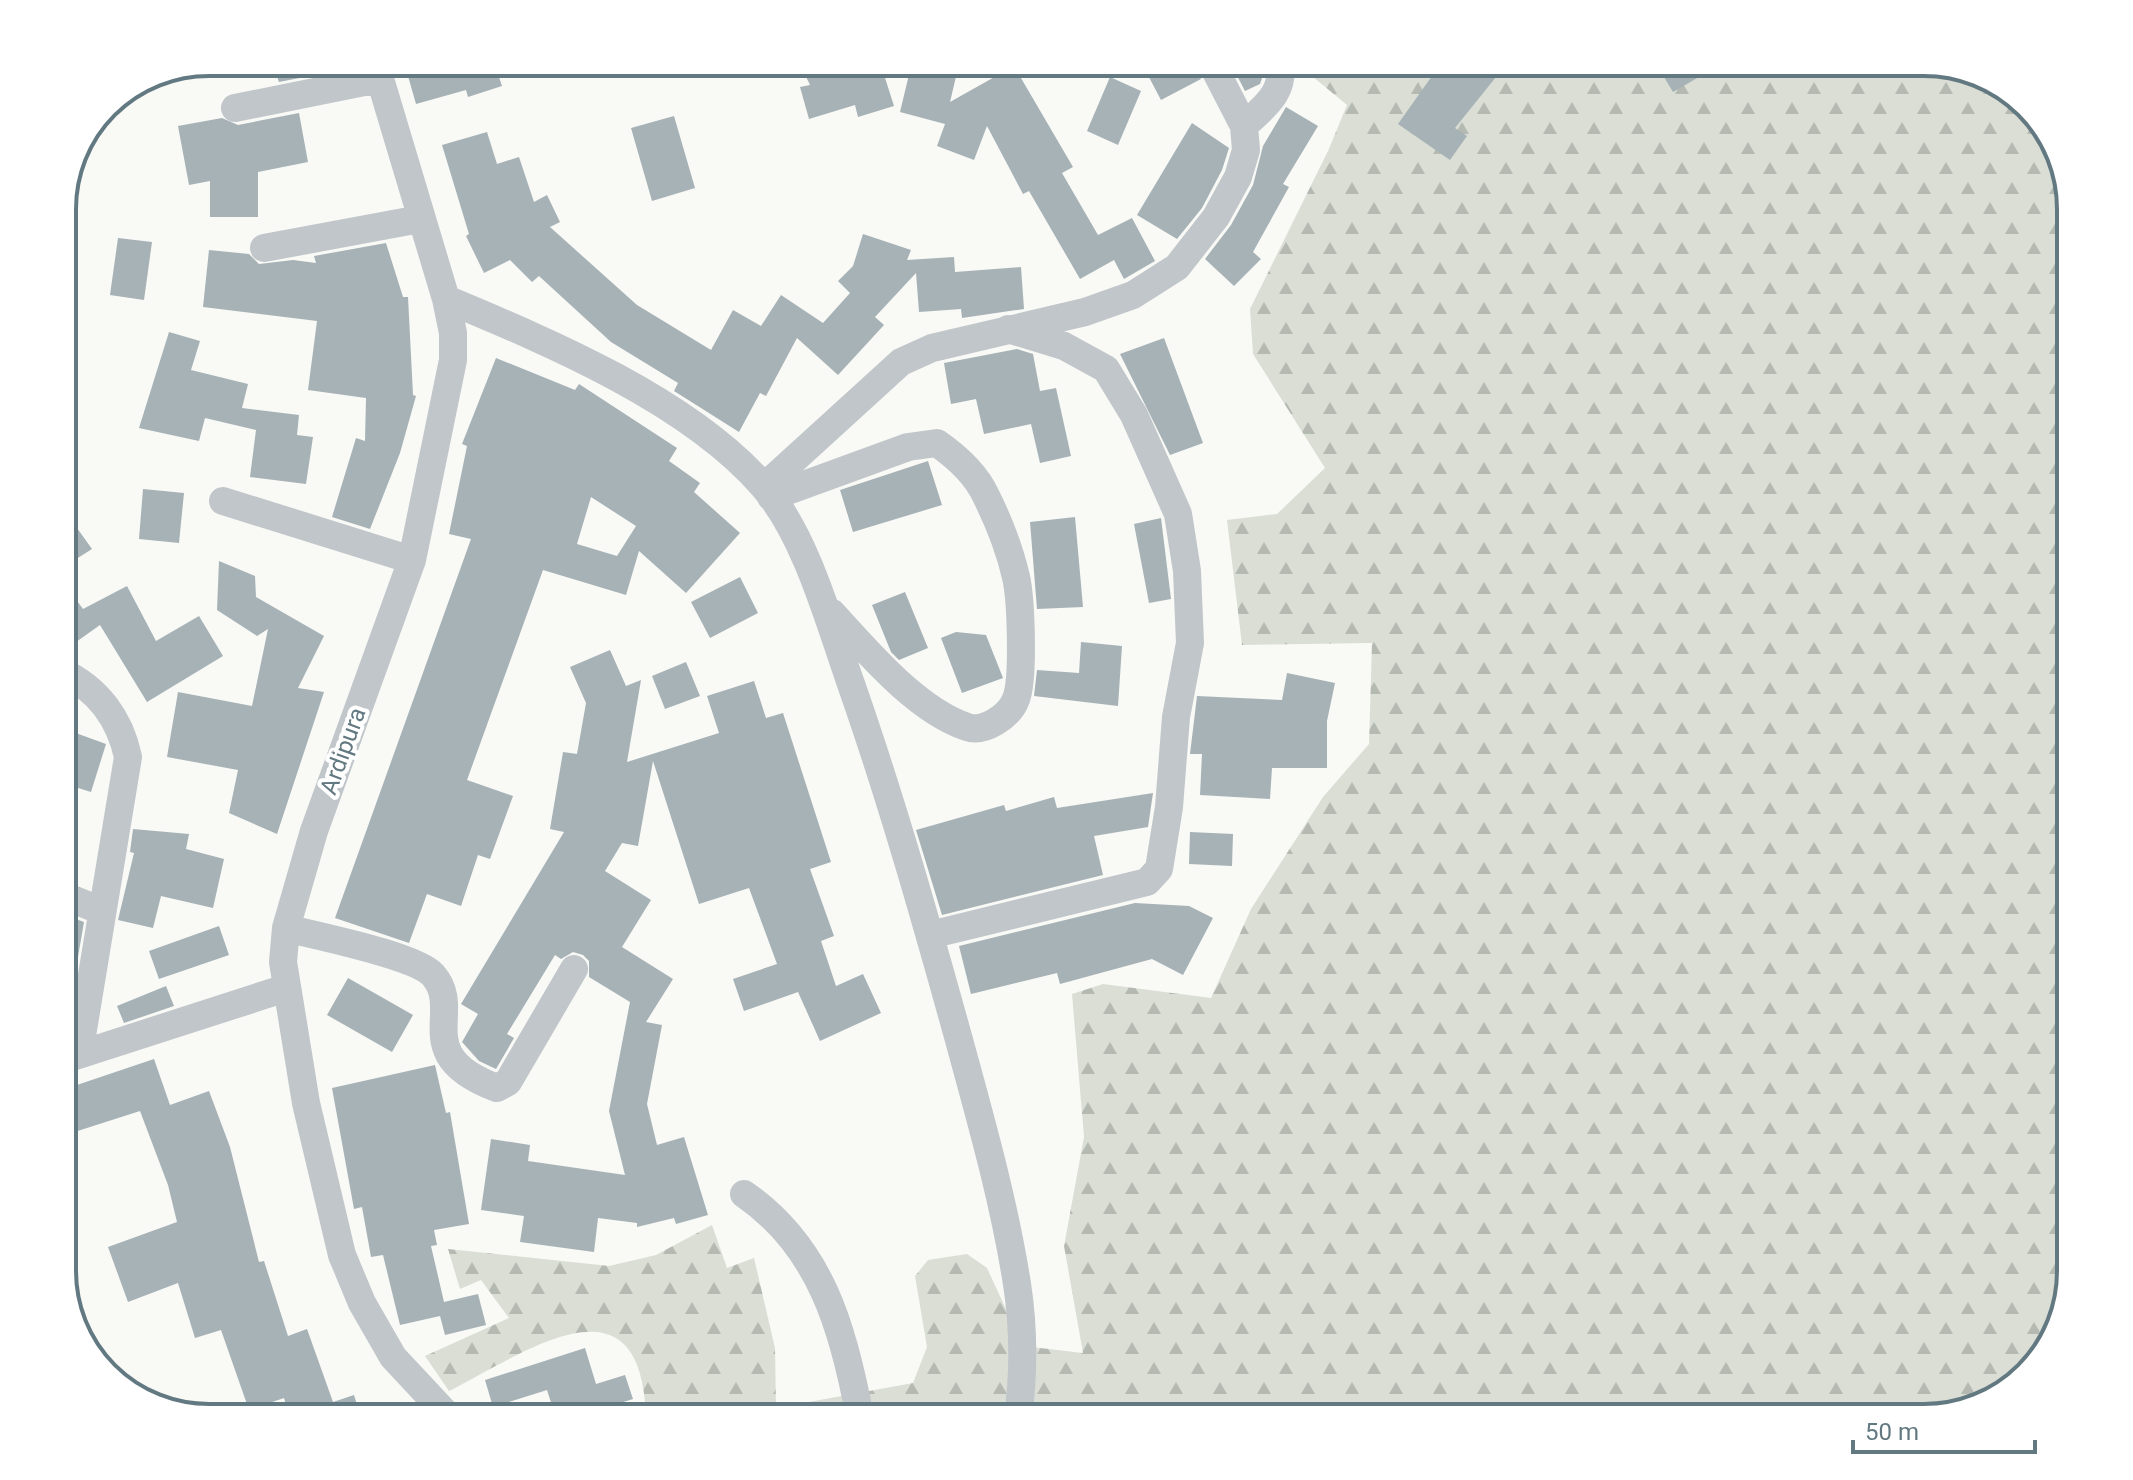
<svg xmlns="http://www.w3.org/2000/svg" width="2133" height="1480" font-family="Roboto,sans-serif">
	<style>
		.forest { fill: url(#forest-firs) }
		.building { fill: #a6b2b6; fill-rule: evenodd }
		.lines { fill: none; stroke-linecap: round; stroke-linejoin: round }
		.minor { stroke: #c0c6c9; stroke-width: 28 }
		.labels { text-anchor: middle; stroke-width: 8; stroke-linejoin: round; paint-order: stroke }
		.street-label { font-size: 24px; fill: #637982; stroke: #fff }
		.rim { fill: none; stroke: #637982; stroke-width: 4 }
	</style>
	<defs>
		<pattern id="forest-firs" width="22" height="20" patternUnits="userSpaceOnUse" patternTransform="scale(2)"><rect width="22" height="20" fill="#daded5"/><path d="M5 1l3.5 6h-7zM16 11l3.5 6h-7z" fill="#b4b9b2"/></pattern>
	</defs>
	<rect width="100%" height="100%" fill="#f9f9f6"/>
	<path class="forest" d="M1295 62H1924L2006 87 2056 143 2071 208V1272L2046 1353 1990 1403 1925 1418H646C642 1267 526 1352 449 1391L425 1356 509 1318 481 1280 460 1289 448 1249 609 1266 656 1255 712 1225 727 1268 754 1258 775 1348 776 1408 913 1383 927 1347 915 1276 928 1260 967 1254 987 1268 1023 1346 1083 1353 1064 1246 1084 1137 1072 994 1103 984 1211 998 1251 909 1323 797 1369 744 1372 643 1242 645 1227 520 1277 514 1325 468 1253 354 1250 309 1328 151 1347 105Z"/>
	<path class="building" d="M272 62H318L320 74 279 82Z
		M404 62H494L502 86 468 97 466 90 416 104Z
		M799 62H880L894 106 858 117 855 105 809 119 800 87 810 85Z
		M912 62H934L958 68 950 102 1014 66 1073 167 1062 173 1098 235 1132 218 1155 261 1124 279 1114 260 1080 279 1029 191 1023 194 987 126 974 160 937 146 945 124 900 112Z
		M1141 62H1194L1201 79 1161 100Z
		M1230 62H1257L1263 75 1260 84 1245 91Z
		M1414 62H1477L1496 77 1455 128 1467 136 1450 160 1398 124 1432 76Z
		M1655 62H1725L1673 92Z
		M1110 77 1141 91 1118 145 1087 131Z
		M1286 107 1318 126 1283 184 1289 187 1253 252 1261 259 1234 286 1205 259 1231 225 1253 185 1263 146Z
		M299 113 308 162 258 172V217H210V181L189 185 178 126 222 118 238 125Z
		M674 116 695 188 652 201 631 128Z
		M1192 123 1229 148 1222 170 1202 208 1177 239 1137 215Z
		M487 132 497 164 519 157 534 202 547 195 560 222 550 227 637 305 711 350 733 310 761 326 781 295 823 323 850 293 838 281 853 266 863 234 911 250 907 260 954 257 955 272 1021 267 1024 309 962 318 961 309 919 312 916 273 875 317 884 325 838 375 797 338 766 396 760 393 739 432 674 391 678 383 611 342 539 276 532 282 510 260 484 273 466 236 469 234 442 145Z
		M118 238 152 242 144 300 110 295Z
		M386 243 403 297H408L413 395 416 396 400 453 370 529 332 517 356 438 365 441 366 398 308 390 317 321 203 307 209 250 249 254 259 264 293 260 316 263 314 256Z
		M169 332 200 341 191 370 248 384 242 408 299 415 297 435 313 437 306 484 250 477 256 430 205 418 199 441 139 428Z
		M1164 338 1203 443 1170 455 1120 354Z
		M1017 349 1033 354 1040 391 1056 388 1071 456 1040 463 1031 424 984 434 976 399 951 404 944 363Z
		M496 358 575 390 579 384 677 448 669 461 700 483 694 492 740 533 686 593 639 551 626 595 543 570 467 780 513 796 490 859 478 855 461 906 427 894 409 943 335 918 471 539 449 534 467 446 462 444ZM591 497 636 526 617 556 577 544Z
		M928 461 942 505 853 532 840 490Z
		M143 489 184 493 179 543 139 539Z
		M62 507 92 549 62 568Z
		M1075 517 1083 607 1037 609 1030 522Z
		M1161 518 1171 599 1149 603 1134 524Z
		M219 561 255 576 256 597 324 636 298 688 324 692 277 834 229 813 238 770 167 757 178 692 252 706 268 629 257 636 217 610Z
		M740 577 758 613 710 638 691 602Z
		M62 580 83 609 127 586 156 641 199 616 223 656 147 702 100 625 62 652Z
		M905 592 928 648 899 660 891 652 872 605Z
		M956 632 986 635 1003 678 962 693 941 638Z
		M1081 642 1122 646 1118 706 1034 696 1037 670 1079 673Z
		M610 650 626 686 641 680 627 762 719 733 707 696 754 681 766 718 783 713 831 862 810 869 834 936 821 941 836 986 863 974 881 1013 820 1041 798 992 744 1011 733 979 777 964 749 888 699 904 653 761 638 846 622 843 605 871 651 900 622 947 673 979 646 1022 662 1025 647 1104 657 1145 684 1137 708 1215 676 1224 674 1218 637 1227V1223L598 1218 594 1252 520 1242 524 1216 481 1210 491 1139 530 1145 528 1161 625 1175 609 1111 630 1002 589 977V961L583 955 573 952 561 959 555 955 507 1034 514 1038 496 1069 479 1061 462 1042 478 1014 461 1004 564 832 550 829 563 752 577 754 586 703 570 667Z
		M686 662 700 696 665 709 652 676Z
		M1287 673 1335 683 1327 721V768H1272L1270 799 1200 795 1202 754H1190L1197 696 1282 700Z
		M62 728 106 744 91 792 62 783Z
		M1153 793 1148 827 1094 836 1103 875 942 915 916 830 1004 805 1006 811 1054 797 1057 808Z
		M133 829 189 834 186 849 224 859 213 908 161 896 153 928 118 920 134 853 130 852Z
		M1190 832 1233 834 1232 866 1189 864Z
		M1135 903 1189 906 1213 918 1183 975 1152 959 1060 984 1057 973 971 994 959 946Z
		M62 914 84 922 68 1015H62Z
		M219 926 229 955 159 979 149 951Z
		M348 978 413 1015 392 1052 327 1015Z
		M166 986 174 1006 124 1023 117 1006Z
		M154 1059 170 1105 209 1091 230 1147 259 1262 264 1261 288 1336 307 1329 333 1402 354 1395 361 1418H290L284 1398 249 1410 221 1330 195 1338 178 1283 128 1302 108 1247 177 1222 168 1185 140 1111 62 1136V1090Z
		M435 1065 446 1113 450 1112 469 1224 434 1230 437 1245 431 1246 444 1302 478 1294 486 1325 445 1335 440 1316 400 1325 383 1255 371 1257 362 1207 354 1209 332 1088Z
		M585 1348 596 1384 625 1375 633 1399 604 1408 608 1418H556L547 1390 493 1407 485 1380Z"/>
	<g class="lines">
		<path class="minor" d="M375 62 446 299 453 333V360L412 560 314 831 286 928 283 962 306 1103 342 1255 362 1303 393 1357 450 1418
			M235 108 379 79
			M1244 126C1265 106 1285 93 1280 62
			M264 248 420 219
			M446 299C549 342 690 401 764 487 807 538 829 622 851 684 892 801 926 921 959 1040 981 1121 1004 1201 1017 1284 1024 1329 1024 1372 1018 1418
			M764 487 901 362 932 348 1085 312 1133 295 1177 267 1216 217 1238 177 1246 150 1244 126 1211 62
			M771 497 908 447 937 443C957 457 976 474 986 496 998 520 1010 551 1016 577 1021 599 1024 679 1016 699 1010 716 984 733 967 727 916 710 867 651 832 613
			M223 501 412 560
			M62 672C98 689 120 719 128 757L79 1054
			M62 895 102 911
			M286 928C316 936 415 955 433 975 465 1011 408 1055 497 1088L508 1082 574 969
			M930 935 1147 882 1159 869 1169 807 1176 717 1190 643 1187 571 1178 514 1134 415 1106 369 1064 346 1008 329
			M66 1059 286 988
			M744 1194C821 1247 844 1330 860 1418"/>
	</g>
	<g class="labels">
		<g class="street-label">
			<text transform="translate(343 751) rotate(-70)" y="8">Ardipura</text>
		</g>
	</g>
	<path d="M0 0H2133V1480H0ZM209 76H1924A133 133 0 0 1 2057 209V1271A133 133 0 0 1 1924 1404H209A133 133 0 0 1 76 1271V209A133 133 0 0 1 209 76Z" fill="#fff" fill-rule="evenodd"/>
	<path class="rim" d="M209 76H1924A133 133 0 0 1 2057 209V1271A133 133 0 0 1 1924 1404H209A133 133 0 0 1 76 1271V209A133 133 0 0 1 209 76Z"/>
	<path d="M1853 1440v12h182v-12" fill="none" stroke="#637982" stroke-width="4"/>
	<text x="1865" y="1440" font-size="24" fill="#637982" stroke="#ffffff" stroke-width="6" paint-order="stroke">50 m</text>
</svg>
